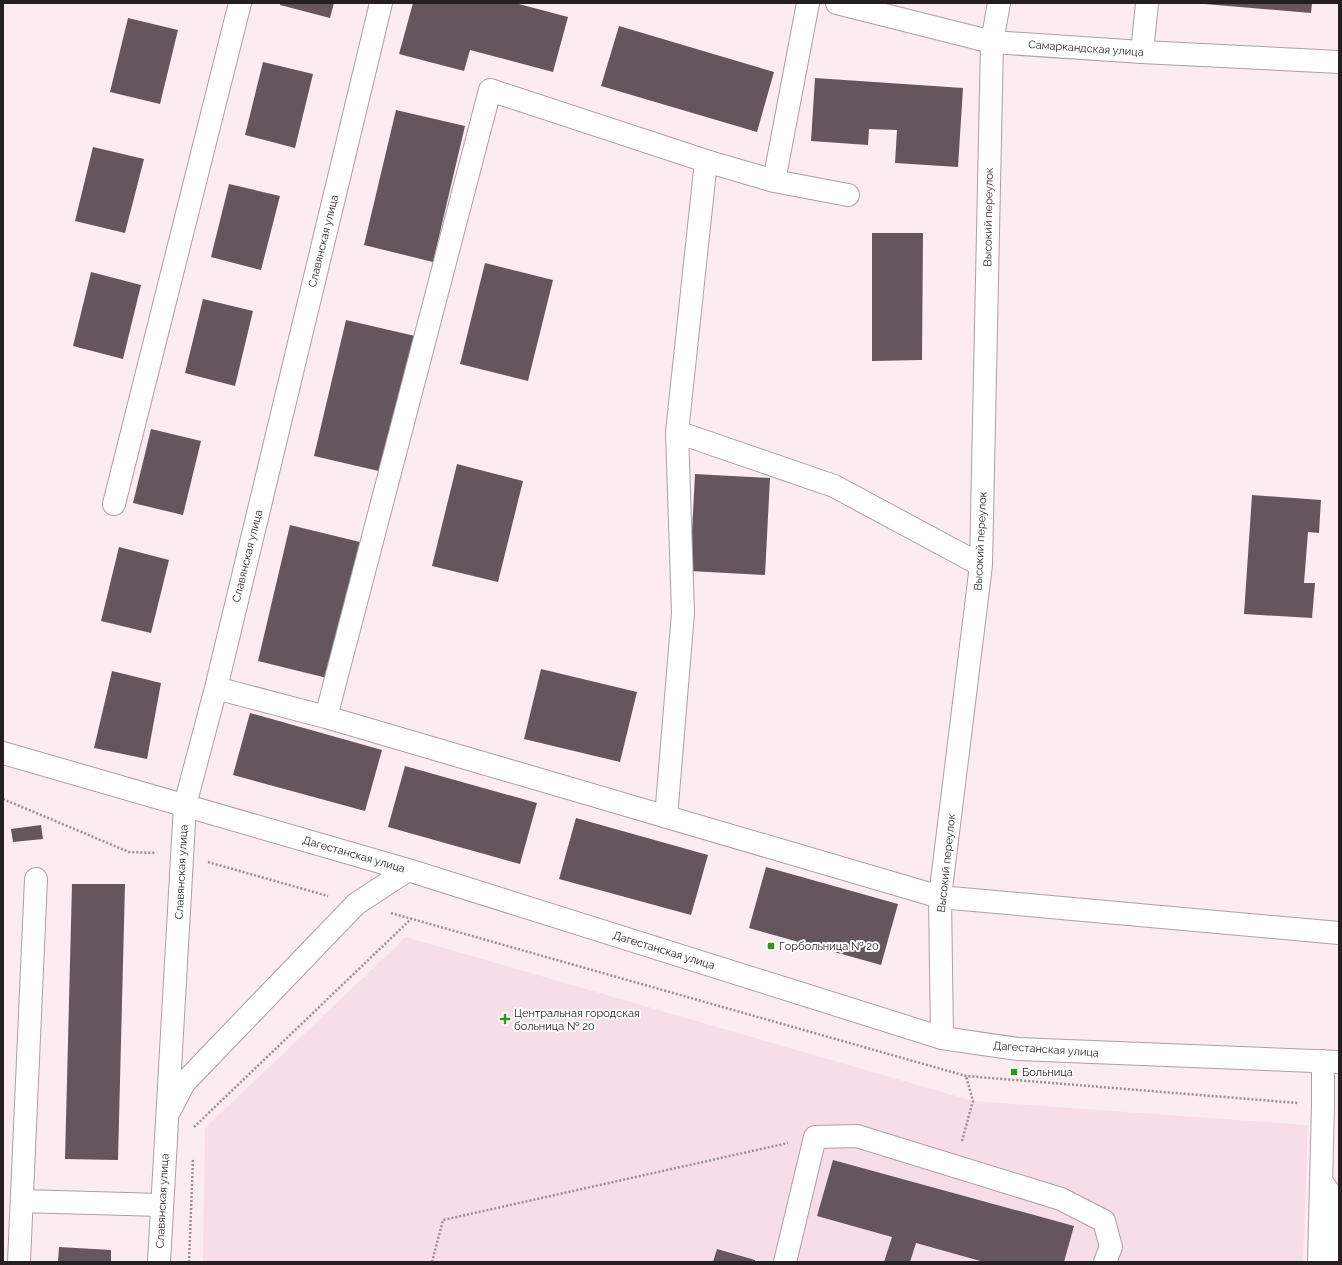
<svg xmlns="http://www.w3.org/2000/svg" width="1342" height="1265" font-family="Raleway,sans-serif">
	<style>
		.built { fill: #f7dde7 }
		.building { fill: #65555c }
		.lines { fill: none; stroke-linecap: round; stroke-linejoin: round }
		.minor-casing { stroke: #af9ea5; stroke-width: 24 }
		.path { stroke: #9b8e93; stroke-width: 2.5; stroke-dasharray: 2 2; stroke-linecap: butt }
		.minor { stroke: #fff; stroke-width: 22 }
		.poi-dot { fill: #309820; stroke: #fefefe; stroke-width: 1.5 }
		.labels { text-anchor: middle; stroke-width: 4; stroke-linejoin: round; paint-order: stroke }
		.street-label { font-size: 11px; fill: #261f22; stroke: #fefefe }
		.poi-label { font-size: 11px; fill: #261f22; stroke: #fefefe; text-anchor: start }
	</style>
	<rect width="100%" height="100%" fill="#fdebf2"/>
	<path class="built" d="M406 937 973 1101 1308 1125 1303 1262H203L205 1128Z"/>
	<path class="building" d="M280 3H334L330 18 280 5Z
		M413 3H515L568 17 553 72 470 50 464 71 399 54Z
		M1193 3H1312L1311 13Z
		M128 18 178 30 160 104 110 92Z
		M619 26 774 72 757 132 601 86Z
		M263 62 313 74 295 148 245 135Z
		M815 78 963 88 958 167 895 163 897 130 869 129 868 145 811 141Z
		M396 110 465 126 433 262 364 245Z
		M93 147 144 159 125 233 75 221Z
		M229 184 280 196 261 270 211 257Z
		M872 233H923L922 360 872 361Z
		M485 263 553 280 528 381 460 364Z
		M91 272 141 285 123 359 73 346Z
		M203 299 253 311 235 386 185 373Z
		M346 320 415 336 383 472 314 456Z
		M151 429 201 441 183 515 133 503Z
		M457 464 523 481 498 582 432 566Z
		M695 474 770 478 765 575 690 571Z
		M1252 495 1321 500 1319 533 1308 532 1304 583H1315L1312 618 1244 614Z
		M290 525 360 542 327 678 258 661Z
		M119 547 169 560 151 633 101 621Z
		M541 669 637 692 620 762 524 739Z
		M112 671 161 683 147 759 94 748Z
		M250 713 382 750 365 811 233 775Z
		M405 766 537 803 520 864 388 827Z
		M576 818 708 855 691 915 559 879Z
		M41 825 43 839 13 842 11 829Z
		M766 867 898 904 881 965 749 928Z
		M72 884H125L118 1160 65 1159Z
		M833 1160 1074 1226 1064 1262H984L916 1243 910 1262H884L892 1237 817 1216Z
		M59 1247 111 1250V1262H58Z
		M717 1249 755 1260V1262H713Z"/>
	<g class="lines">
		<g class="minor-casing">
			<path id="minor" d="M837 3 992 42 1142 52 1339 62
				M1142 52 1147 3
				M774 181 808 3
				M677 432 834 486 981 565
				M114 504 240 3
				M216 688 326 717 940 897 1339 933
				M326 717 490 90 706 161 774 181 848 195
				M3 753 408 870 942 1038 1018 1049 1339 1062
				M666 817 683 613 677 432 706 161
				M942 1038 940 897 981 565 992 42 999 3
				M170 1110 184 1083 356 904 408 870
				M1321 1181 1338 1204 1337 1262
				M22 1201 161 1205
				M19 1262 36 879
				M159 1262 185 805 216 688 381 3
				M785 1262 815 1137 857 1136 1061 1199 1104 1221 1111 1247 1105 1262
				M1319 1262 1323 1105V1061"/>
		</g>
		<path class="path" d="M3 799 129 852 156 853
			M208 862 328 896
			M391 913 966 1076 1298 1103
			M194 1127 411 919
			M962 1141 973 1101 966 1076
			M189 1262 193 1158
			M432 1262 443 1220 788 1143"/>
		<use href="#minor" class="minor"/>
	</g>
	<g class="poi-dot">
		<rect x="767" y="942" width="8" height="8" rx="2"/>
		<path d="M503 1013h4v4h4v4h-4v4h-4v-4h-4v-4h4z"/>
		<rect x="1010" y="1068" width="8" height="8" rx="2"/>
	</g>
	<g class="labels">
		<g class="street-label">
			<text transform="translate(1086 48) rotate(4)" y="4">Самаркандская улица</text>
			<text transform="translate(988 217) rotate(-89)" y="4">Высокий переулок</text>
			<text transform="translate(323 241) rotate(-76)" y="4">Славянская улица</text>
			<text transform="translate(980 541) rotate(-87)" y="4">Высокий переулок</text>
			<text transform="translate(247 556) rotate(-76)" y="4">Славянская улица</text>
			<text transform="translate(354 854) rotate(16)" y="4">Дагестанская улица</text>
			<text transform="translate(946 863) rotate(-84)" y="4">Высокий переулок</text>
			<text transform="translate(181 872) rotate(-87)" y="4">Славянская улица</text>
			<text transform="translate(664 950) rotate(17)" y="4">Дагестанская улица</text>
			<text transform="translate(1046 1049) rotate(4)" y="4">Дагестанская улица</text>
			<text transform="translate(162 1201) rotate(-87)" y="4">Славянская улица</text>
		</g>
		<g class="poi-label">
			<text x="779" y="950">Горбольница № 20</text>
			<text x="514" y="1017">Центральная городская<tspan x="514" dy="13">больница № 20</tspan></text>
			<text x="1022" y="1076">Больница</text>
		</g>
	</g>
	<rect width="1342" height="1265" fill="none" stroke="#261f22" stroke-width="8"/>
</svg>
